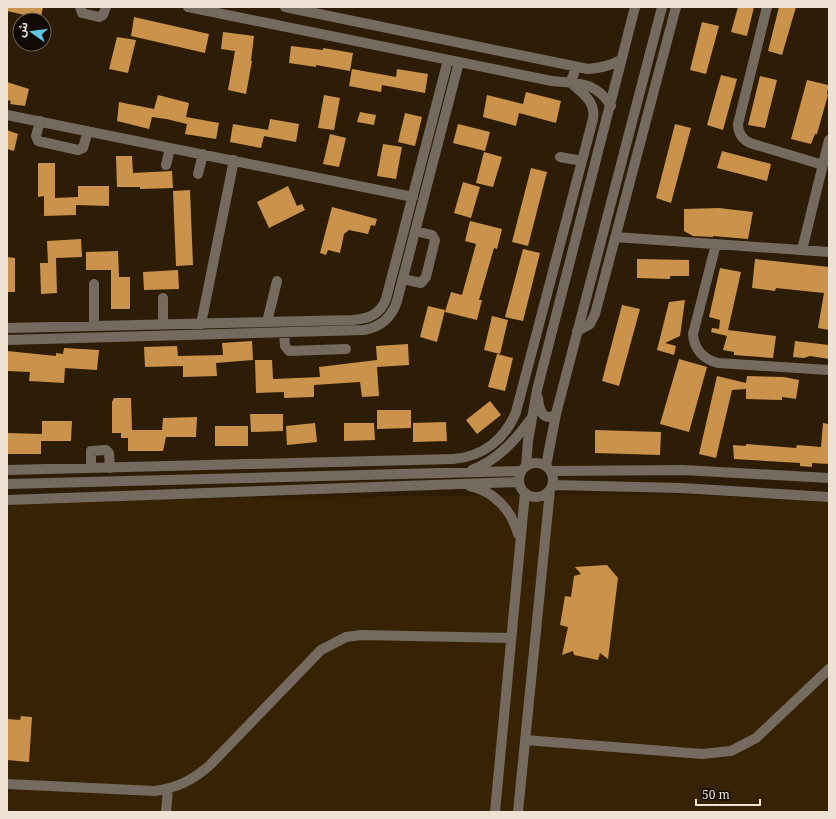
<svg xmlns="http://www.w3.org/2000/svg" width="836" height="819" font-family="'Noto Serif','Noto Sans Arabic',serif">
	<style>
		.built { fill: #372203 }
		.building { fill: #ca924a }
		.lines { fill: none; stroke-linecap: round; stroke-linejoin: round }
		.minor { stroke: #746a60; stroke-width: 10 }
	</style>
	<rect width="100%" height="100%" fill="#2e1d06"/>
	<path class="built" d="M676 494 829 502V812H7V500Z"/>
	<path class="building" d="M7 7H43L41 17 38 18 7 11Z
		M738 7H754L747 36 731 32Z
		M779 7H796L782 55 768 51Z
		M134 17 209 34 205 53 131 36Z
		M702 22 719 26 706 74 690 70Z
		M223 32 254 36 251 61H252L246 94 228 90 235 51 221 49Z
		M117 37 136 40 128 73 109 69Z
		M291 46 323 50V48L353 53 350 71 316 65V67L289 63Z
		M352 69 396 77 397 69 428 74 425 93 382 85 381 92 349 86Z
		M721 75 737 79 723 130 707 125Z
		M760 76 777 80 765 128 748 125Z
		M807 80 828 85V88L827 94 828 95 817 134H815L811 144 791 139Z
		M7 82 29 89 25 106 10 104 11 101 7 100Z
		M526 92 561 101 556 123 519 113 516 126 483 117 487 95 523 104Z
		M158 95 189 103 186 117 219 123 216 139 185 134 187 124 166 119 152 117 149 129 117 121 119 102 154 109Z
		M324 95 340 98 334 130 318 128Z
		M360 112 376 115 374 125 357 122Z
		M405 113 422 117 415 146 398 142Z
		M270 119 299 124 296 142 264 136 261 148 230 142 233 124 268 130Z
		M458 124 490 132 485 151 453 143Z
		M675 124 691 128 671 203 656 198Z
		M7 130 18 134 14 151 7 149Z
		M330 134 346 138 339 167 323 164Z
		M383 144 402 147 396 179 377 176Z
		M722 151 771 164 767 181 717 168Z
		M484 152 502 157 493 187 476 183Z
		M116 156H132L133 173 172 171 173 188 140 189V187H117Z
		M38 163H55V198L78 197V186H109V206L76 205V215L44 216V196L38 197Z
		M531 168 547 172 528 246 512 242Z
		M463 182 480 187 471 218 454 213Z
		M288 186 297 206 302 204 305 210 269 228 257 202Z
		M190 190 193 265 176 266 173 191Z
		M332 207 377 219 375 226 371 225 368 234 349 230 344 234 340 253 328 250 326 255 320 253Z
		M719 208 753 212 748 239 713 236V237L693 236 684 231V209Z
		M470 221 502 229 497 249 494 248 479 300H482L477 320 445 312 451 292 462 295 476 244 465 241Z
		M81 239 82 257 56 258 57 293 41 294 40 263H48L47 241Z
		M523 249 540 253 523 321 505 317Z
		M118 251 119 277H130V309H111V270H86V252Z
		M7 257 15 258V292H7Z
		M637 259 689 260V276H670V279L637 278Z
		M755 259 829 267V330L818 328 824 293 776 288 775 291 752 288Z
		M720 268 741 272 728 330 776 336 773 358 734 355V352L723 350 727 336 711 332 712 328 719 329 720 320 709 317Z
		M178 270 179 289 144 290 143 272Z
		M685 300 680 336 665 343 676 346 674 355 657 350 669 302Z
		M622 305 640 309 619 386 602 381Z
		M428 306 445 310 437 342 420 337Z
		M492 316 508 320 500 354 484 350Z
		M252 341 253 360 216 363 217 376 183 377V366L145 367 144 347 177 346 178 356 223 355 222 343Z
		M795 341 829 345V359L810 356 804 358 793 357Z
		M408 344 409 365 377 367 379 396 362 397 360 382 314 385V397L284 398V392L256 393 255 360H272L273 379 320 377 319 367 377 360 376 346Z
		M64 348 99 350 97 370 65 368 64 383 29 381 30 372 7 371V351L56 356V353L63 354Z
		M497 354 513 358 505 391 488 387Z
		M679 359 707 367 689 432 660 424Z
		M717 376 746 383 747 376 784 377 799 380 796 399 782 397V400L746 399V389L732 390 716 458 699 454Z
		M114 398H131L132 430H162L163 418 197 417 196 437H166L163 451H128V438H121V433H112V402Z
		M490 401 501 415 477 434 466 420Z
		M377 410H411V428L377 429Z
		M250 414H283V431L251 432Z
		M42 421H72L71 441H41V454H7V433L42 434Z
		M446 422 447 441 413 442V423Z
		M315 423 317 442 287 445 286 426Z
		M344 423H374L375 440 344 441Z
		M823 423 829 424V464L812 463V467L800 466V463L734 459 733 445 746 446V444L796 448 797 445 821 447Z
		M215 426H248V446H215Z
		M595 430 661 432 660 455 595 453Z
		M607 565 618 578 608 659 600 653 598 660 574 655 573 651 562 655 568 627 560 625 565 596 571 597 574 576 581 574 575 567Z
		M21 716 32 717 29 762 7 760V719L20 720Z"/>
	<g class="lines">
		<path class="minor" d="M80 7 82 13 99 17 103 15 106 7
			M188 7 552 81C579 84 595 81 611 106
			M285 7 588 69C601 68 610 66 621 60
			M767 7 738 124C738 133 742 139 750 143L823 165
			M7 115 413 197
			M40 121 36 136 38 141 78 150 83 148 88 131
			M560 157 582 161
			M166 165 170 148
			M198 174 203 154
			M615 237 829 252
			M716 244 693 334C694 349 703 359 718 363L829 370
			M802 250 829 140
			M403 279 421 283 426 277 435 240 432 235 415 231
			M94 284V326
			M163 298V324
			M267 322 277 281
			M201 324 234 160
			M7 328 352 320C368 319 380 315 386 299L448 60
			M577 331 590 324 595 314 676 7
			M284 332 285 346 289 351 346 349
			M7 340 364 330C381 327 392 317 397 301L459 62
			M538 398C539 409 543 423 556 414
			M519 480a17 17 0 1 1 34 0a17 17 0 1 1-34 0Z
			M526 466 528 441 537 390 635 7
			M546 466 556 414 662 7
			M91 468V451L106 450 109 453 110 468
			M7 470 453 459C483 457 505 439 516 412L593 119C596 101 582 93 570 82L574 74V66
			M472 470C497 460 514 442 530 420
			M551 471 683 470 829 478
			M7 484 521 471
			M553 485 681 488 829 497
			M470 486C494 491 512 511 518 534
			M7 500 519 482
			M525 740 702 754 731 751 756 738 829 669
			M7 784 155 791C177 788 193 780 210 765L321 650 346 637 361 635 511 638
			M166 812 168 789
			M495 812 525 493
			M518 812 550 490"/>
	</g>
	<rect width="836" height="819" fill="none" stroke="#eee2d5" stroke-width="16"/>
	<g transform="translate(32 32) rotate(284)"><circle r="19" fill="#110903" stroke="#696057"/>
	<path d="M0-3L7 15L0 10L-7 15Z" fill="#5dc7e8"/>
	<text y="-6" font-size="11" font-weight="bold" text-anchor="middle" fill="#eee2d5">ش</text>
	</g>
	<path d="M696 799v6h64v-6" fill="none" stroke="#eee2d5" stroke-width="2"/>
	<text x="702" y="799" font-size="12" fill="#eee2d5" stroke="#110903" stroke-width="3" paint-order="stroke">50 m</text>
</svg>
